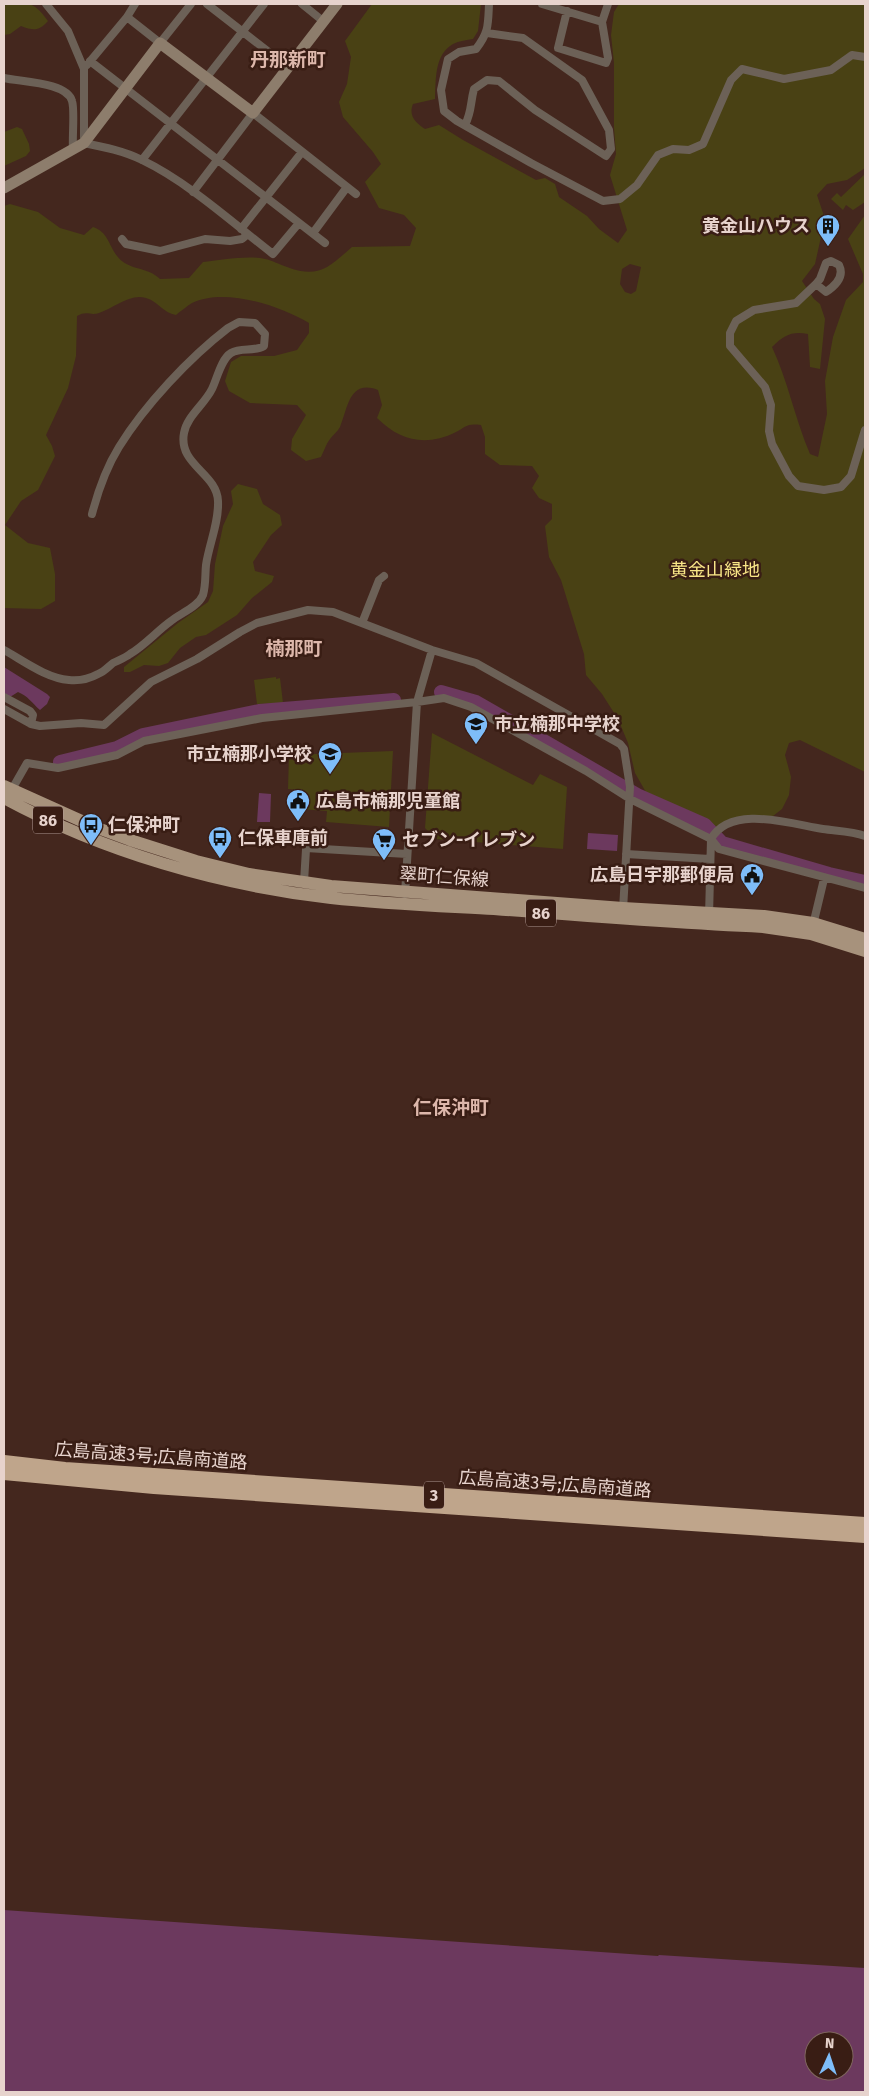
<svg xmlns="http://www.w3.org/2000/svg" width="869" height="2096" font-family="'Fira Sans','Noto Sans JP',sans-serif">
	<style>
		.green { fill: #494114; fill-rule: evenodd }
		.water { fill: #6c395e; fill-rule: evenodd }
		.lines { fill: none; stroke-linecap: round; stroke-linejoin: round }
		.river { stroke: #6c395e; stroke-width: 14 }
		.street { stroke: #6c6157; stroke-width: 8 }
		.secondary { stroke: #8d7d6c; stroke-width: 11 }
		.primary { stroke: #a7927c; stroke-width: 12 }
		.highway { stroke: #bfa58b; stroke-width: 14 }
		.labels { text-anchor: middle; stroke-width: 5; stroke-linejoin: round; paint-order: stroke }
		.shield { fill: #391d14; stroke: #b39c96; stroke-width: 1 }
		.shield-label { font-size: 16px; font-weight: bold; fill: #e7d3cd }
		.poi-label { font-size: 18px; font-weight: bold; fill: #e7d3cd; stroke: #391d14; text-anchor: start }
		.park-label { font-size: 18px; fill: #f9e687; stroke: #391d14 }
		.street-label { font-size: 18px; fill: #e7d3cd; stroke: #391d14 }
		.neighbourhood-label { font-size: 19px; font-weight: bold; fill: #ddb7ab; stroke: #391d14 }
	</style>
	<rect width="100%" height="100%" fill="#44271e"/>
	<path class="green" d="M7 4C31 4 33 1 48 21 39 31 34 31 21 26L10 34 4 35V6Z
		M372 4 393 5 394 4H481L478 31 473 39C467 40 459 41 453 44 434 55 436 80 435 99L413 104C408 116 416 123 425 129L439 125 463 140 536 180 545 178 555 184 559 197 587 216 599 229 618 243 627 230 610 175 616 154 614 128V63L611 35 614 12 619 4H865V168L847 180 827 184 817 195 825 219 815 264 802 281 814 299 820 304 825 319 820 369 810 367 808 334C792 331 784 335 772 347 788 381 795 419 810 454L818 457 827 414 825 381 833 337 846 300 863 282V274L848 239 865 215V772L800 740 789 743 785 755 791 777 789 795 782 809 773 816 725 822 711 829 703 823 671 810 647 794 635 773 628 743 618 719 602 694 586 675 584 654 561 580 549 557 545 526 552 519V504L539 498 532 488 539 476 532 466 500 465 485 454V437L481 425C467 423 467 426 456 432 426 447 400 441 377 418L382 405 378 390C349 379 348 408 340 427 338 431 333 435 330 439 326 444 324 451 321 457L306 461 291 450 292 439 306 415 297 405 250 403 229 391 225 381 231 362 241 356H274L297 350 309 333V323C280 306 225 287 192 303 187 306 181 311 176 315 163 313 158 301 146 298 130 293 114 308 99 313 90 316 87 310 77 316L76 356 68 388 46 435 52 446 55 456 38 490 21 501 5 525 28 543 50 548 55 574V601L41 609 4 608V206L10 204 38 212 60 228 84 235 93 227C108 232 108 244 117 256 128 271 147 266 160 279L189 278 203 262C219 260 250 255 265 259 272 260 280 265 287 267 319 279 329 267 352 247L410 246 416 228 404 215 379 208 365 182 381 164 373 152 343 117 339 102 347 84 351 57 345 41ZM630 264 641 267 636 291 631 294 625 292 620 284 622 269Z
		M17 127 22 129 29 144 30 151 26 156 4 166V132Z
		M865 174V202L853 210 846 205 843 210 831 199 837 193 841 197Z
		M238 484 257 489 263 504 280 515 282 525 271 535 253 562 255 571 274 576 272 582 252 598 237 615 206 635 196 637 180 648 168 663 159 666 144 665 130 672H124V667L178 623 208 602 213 591 215 564 223 526 233 504 231 491Z
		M276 677V679L280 678 283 703 257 704 254 680Z
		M432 733 533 785 540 774 567 787 563 849 436 839 425 828Z
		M393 751 389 827 326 822 327 811 299 809 300 790 288 789 289 755Z"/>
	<path class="water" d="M4 667 47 694 50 697 47 704 40 710C32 703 28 696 18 692L10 697 4 693Z
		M259 793 271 794 270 822H257Z
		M588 833 618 835 617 851 587 849Z
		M4 1910 658 1956 659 1955 865 1968V2092H4ZM814 2041H844V2071H814Z"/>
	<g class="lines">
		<path class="river" d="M441 692 476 702 639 796 705 825 722 843 829 874 865 882
			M60 762 117 748 143 735 259 711 394 700"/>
		<path class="street" d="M46 4 68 31 84 69V143C104 147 124 151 142 160 188 182 233 223 273 254L299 223
			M207 4 288 67
			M302 4 323 21
			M489 4C488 25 489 32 476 49L459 52 448 59 441 90 444 111 457 121 531 163 603 201 620 199 637 185 658 155 673 149 689 150 703 144 731 80 742 69 784 79 831 70 852 55 865 57
			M542 4 602 22
			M567 11 558 48 606 63 608 58 602 22 608 4
			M127 17 160 43 191 4
			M90 61 325 243
			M87 65 127 17 135 4
			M4 78C21 82 67 82 72 101 75 110 72 137 73 149
			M465 125C472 111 470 104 474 89L487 80 499 81 535 110 606 156 611 149 609 130 582 80 523 38 487 33
			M142 160 264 4
			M193 192 253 113 356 194
			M241 229 302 152
			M313 233 347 187
			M122 239 126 244 160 251 205 239 230 241 242 239 248 234
			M831 261 839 265C845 277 835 286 826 292L816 284 820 279 826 263Z
			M816 284 796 303 754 310 736 321 730 333V346L765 387 771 405 769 431 772 444 789 476 798 486 824 490 841 487 851 476 865 430
			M362 623 379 580 384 576
			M4 650C24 661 46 678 69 680 79 681 89 679 98 674 104 672 108 667 113 663 119 660 125 658 130 654 145 645 157 631 171 621 181 613 198 607 203 595 206 585 205 574 206 565 209 544 219 523 218 501 217 473 178 465 184 433 187 416 204 405 212 389 217 379 221 359 231 353 241 347 254 352 264 346L265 334 255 323 239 322 228 328C189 358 145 405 119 447 106 468 98 491 92 514
			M4 697 30 711 33 715 31 724
			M4 709 31 724 40 726 81 723 104 725 151 682 197 659 240 632 257 623 308 610 333 612 432 650 476 663 620 744 624 749 630 787 623 910
			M11 791 27 763 58 768 117 755 144 741 262 718 417 702 444 698 471 707 586 771 630 799 711 839 719 849 865 888
			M306 848 407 854
			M626 854 710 859
			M304 882 307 833
			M405 894 417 702 432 650
			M709 916 711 839C731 804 791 824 823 829 837 831 852 831 865 836
			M813 925 824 879"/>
		<path class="secondary" d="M4 188 84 143 160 43 253 113 337 4"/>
		<path class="primary" d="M4 786 95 827 130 840 196 861 249 874 331 886 623 908 764 916 813 923 865 939
			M4 798C104 852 218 885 331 898 385 904 440 906 494 909 584 916 674 923 763 927L811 934 865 951"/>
		<path class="highway" d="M4 1462 65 1469 154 1475 865 1524
			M4 1473 154 1487 865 1536"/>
	</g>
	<defs>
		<g id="building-pin" transform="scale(1.25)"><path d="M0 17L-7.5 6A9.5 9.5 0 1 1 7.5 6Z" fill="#7ebdf9" stroke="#391d14"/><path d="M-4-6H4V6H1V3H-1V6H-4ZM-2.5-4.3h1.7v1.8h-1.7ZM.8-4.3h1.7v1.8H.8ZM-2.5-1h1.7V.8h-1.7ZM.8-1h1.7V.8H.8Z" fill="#111"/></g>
		<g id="school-pin" transform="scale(1.25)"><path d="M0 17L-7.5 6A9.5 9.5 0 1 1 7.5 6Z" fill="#7ebdf9" stroke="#391d14"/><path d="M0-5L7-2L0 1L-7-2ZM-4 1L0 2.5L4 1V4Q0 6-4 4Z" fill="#111"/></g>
		<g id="civic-pin" transform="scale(1.25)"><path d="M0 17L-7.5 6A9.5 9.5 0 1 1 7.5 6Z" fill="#7ebdf9" stroke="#391d14"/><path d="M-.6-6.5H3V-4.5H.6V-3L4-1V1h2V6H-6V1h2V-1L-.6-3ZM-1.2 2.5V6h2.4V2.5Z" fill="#111"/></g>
		<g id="bus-pin" transform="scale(1.25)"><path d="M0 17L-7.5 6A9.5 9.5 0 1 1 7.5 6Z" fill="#7ebdf9" stroke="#391d14"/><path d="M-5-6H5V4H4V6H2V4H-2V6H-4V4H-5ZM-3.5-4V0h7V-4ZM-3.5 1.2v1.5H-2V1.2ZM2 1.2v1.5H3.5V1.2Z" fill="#111"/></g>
		<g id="supermarket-pin" transform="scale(1.25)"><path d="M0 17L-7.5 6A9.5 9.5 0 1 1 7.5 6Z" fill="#7ebdf9" stroke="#391d14"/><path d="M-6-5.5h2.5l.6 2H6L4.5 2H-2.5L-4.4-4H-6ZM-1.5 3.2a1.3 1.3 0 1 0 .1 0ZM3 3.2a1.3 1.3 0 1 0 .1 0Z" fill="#111"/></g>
	</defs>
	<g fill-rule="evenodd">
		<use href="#building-pin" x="828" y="226"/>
		<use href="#school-pin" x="476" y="724"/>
		<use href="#school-pin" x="330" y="754"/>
		<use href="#civic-pin" x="298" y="801"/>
		<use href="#bus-pin" x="91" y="825"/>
		<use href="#bus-pin" x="220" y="838"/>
		<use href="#supermarket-pin" x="384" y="840"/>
		<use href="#civic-pin" x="752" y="875"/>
	</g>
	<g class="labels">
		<g class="shield">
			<rect x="33" y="806.5" width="30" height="27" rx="4"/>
			<rect x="526" y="899.5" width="30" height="27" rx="4"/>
			<rect x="424" y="1481.5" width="20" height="27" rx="4"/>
		</g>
		<g class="shield-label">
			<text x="48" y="826">86</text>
			<text x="541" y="919">86</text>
			<text x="434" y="1501">3</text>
		</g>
		<g class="poi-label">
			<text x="810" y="232" text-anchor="end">黄金山ハウス</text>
			<text x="494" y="730">市立楠那中学校</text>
			<text x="312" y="760" text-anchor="end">市立楠那小学校</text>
			<text x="316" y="807">広島市楠那児童館</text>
			<text x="108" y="831">仁保沖町</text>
			<text x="238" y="844">仁保車庫前</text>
			<text x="402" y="846">セブン-イレブン</text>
			<text x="734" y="881" text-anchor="end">広島日宇那郵便局</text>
		</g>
		<g class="park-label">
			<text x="715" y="576">黄金山緑地</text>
		</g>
		<g class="street-label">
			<text transform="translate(444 877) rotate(4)" y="6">翠町仁保線</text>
			<text transform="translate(151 1456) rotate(4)" y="6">広島高速3号;広島南道路</text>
			<text transform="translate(555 1484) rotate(4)" y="6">広島高速3号;広島南道路</text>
		</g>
		<g class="neighbourhood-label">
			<text x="288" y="66">丹那新町</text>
			<text x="294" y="655">楠那町</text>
			<text x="451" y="1114">仁保沖町</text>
		</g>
	</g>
	<rect width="869" height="2096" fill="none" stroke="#e7d3cd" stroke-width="10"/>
	<g transform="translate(829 2056) rotate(3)"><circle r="24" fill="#391d14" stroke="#7f665e"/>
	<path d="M0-4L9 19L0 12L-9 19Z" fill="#7ebdf9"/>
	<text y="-8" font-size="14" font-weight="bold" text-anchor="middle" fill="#e7d3cd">N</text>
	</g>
</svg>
